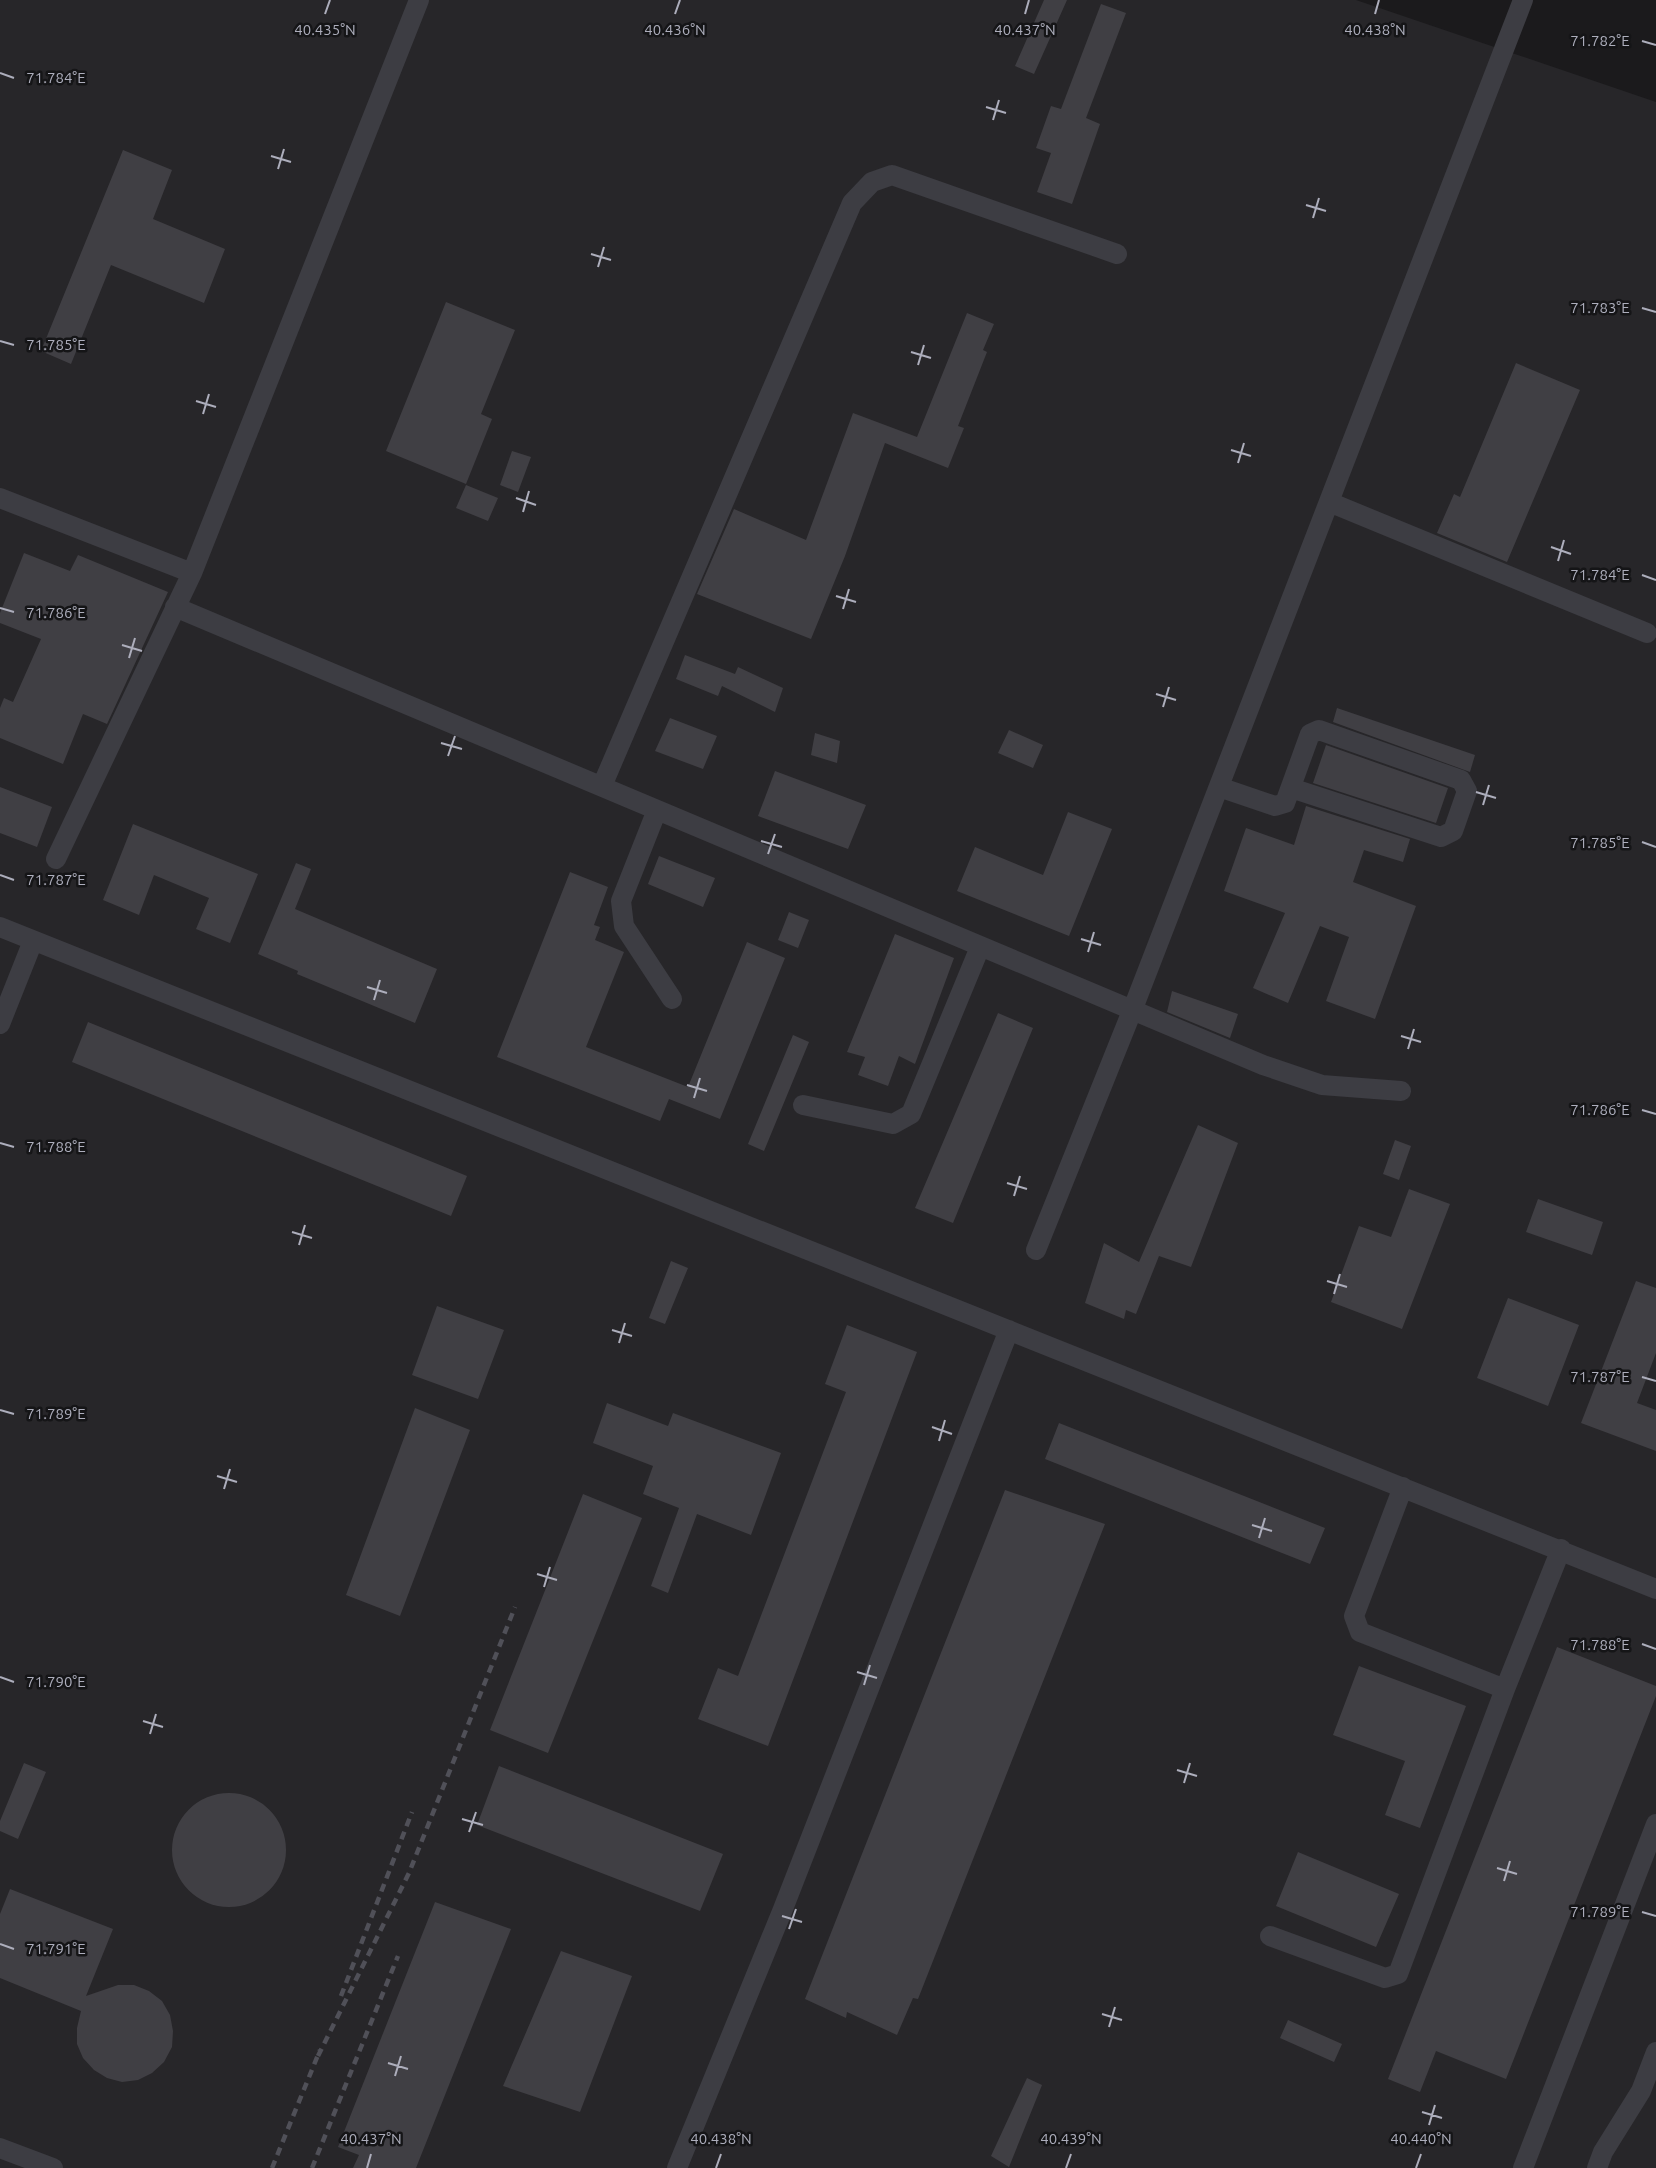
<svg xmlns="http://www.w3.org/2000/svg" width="1656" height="2168" font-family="Ubuntu,sans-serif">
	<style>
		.built { fill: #272629 }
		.building { fill: #403f44 }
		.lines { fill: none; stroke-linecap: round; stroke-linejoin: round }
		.minor { stroke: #3d3d43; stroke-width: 20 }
		.rail { stroke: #505058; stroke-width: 4.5; stroke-dasharray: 8 6; stroke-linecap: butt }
		.ticks { fill: none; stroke: #adaebc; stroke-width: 2 }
		.ticks-label { font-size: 15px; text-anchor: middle; fill: #adaebc; stroke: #151517; stroke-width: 5; stroke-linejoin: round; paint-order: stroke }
	</style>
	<rect width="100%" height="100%" fill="#1b1a1c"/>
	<path class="built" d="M0 0H1356L1656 102V2168H0Z"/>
	<path class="building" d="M1044 0H1067L1034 74 1015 66Z
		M1101 4 1126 13 1086 118 1100 124 1072 204 1037 192 1051 153 1036 148 1051 106 1061 109Z
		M123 150 172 170 153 219 225 249 204 303 111 265 71 364 41 351Z
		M446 302 515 330 481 414 492 419 466 484 386 451Z
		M967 313 994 324 983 350 987 352 958 426 964 428 948 468 885 443 845 556 811 639 697 594 734 509 806 540 853 413 917 437Z
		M1516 363 1580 390 1507 562 1437 533 1454 494 1460 497Z
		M512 451 531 457 518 492 500 485Z
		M466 485 498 498 488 521 456 508Z
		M24 553 70 571 78 555 168 592 107 724 83 714 63 764 0 738V708L4 698 13 702 41 639 0 623V613Z
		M685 655 735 674 738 667 783 688 775 712 722 686 718 696 676 679Z
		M1337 708 1475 755 1470 772 1333 722Z
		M670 718 717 736 703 769 655 751Z
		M1009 730 1043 745 1033 768 998 753Z
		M815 733 840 741 837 763 811 755Z
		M1326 745 1448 788 1436 823 1313 783Z
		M775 771 866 805 848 849 758 816Z
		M0 787 52 807 37 847 0 833Z
		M1306 806 1410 839 1403 862 1364 850 1353 882 1416 906 1375 1019 1326 1001 1349 937 1320 926 1288 1003 1253 988 1285 913 1224 891 1246 828 1294 845Z
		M1068 812 1112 829 1069 936 957 891 975 847 1043 875Z
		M133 824 258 874 230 943 196 929 209 898 154 875 139 915 103 900Z
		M659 856 715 878 703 907 648 884Z
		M296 863 311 869 295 909 437 969 415 1023 297 974 298 971 258 954Z
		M570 872 608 887 594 925 600 927 595 940 624 952 586 1047 688 1087 747 942 785 958 720 1119 669 1099 660 1121 497 1057Z
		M789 912 809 920 798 948 778 940Z
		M895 934 954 958 915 1064 899 1056 888 1086 858 1075 865 1057 847 1052Z
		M1172 991 1238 1014 1230 1038 1167 1012Z
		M998 1013 1033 1028 953 1223 915 1208Z
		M88 1022 467 1176 451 1216 72 1062Z
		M793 1035 809 1042 764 1151 748 1144Z
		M1198 1125 1238 1143 1191 1267 1159 1256 1136 1314 1126 1310 1124 1319 1085 1303 1104 1243 1139 1262Z
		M1395 1140 1411 1146 1399 1180 1383 1174Z
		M1409 1189 1450 1204 1402 1329 1331 1302 1359 1226 1391 1237Z
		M1538 1199 1603 1222 1592 1255 1526 1232Z
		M671 1261 688 1268 665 1324 649 1318Z
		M1636 1281 1656 1288V1353L1637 1403 1656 1410V1451L1581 1423Z
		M1508 1298 1579 1325 1548 1406 1477 1378Z
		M437 1306 504 1330 478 1399 412 1375Z
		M847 1325 917 1352 768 1746 698 1719 718 1668 738 1676 846 1392 825 1384Z
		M607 1403 668 1426 673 1413 781 1453 751 1535 697 1514 668 1593 651 1586 679 1508 643 1494 653 1466 593 1443Z
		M415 1408 470 1430 400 1616 346 1595Z
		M1059 1423 1325 1528 1310 1564 1045 1459Z
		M1005 1490 1105 1524 918 1999 913 1998 897 2035 847 2012 846 2018 805 1999Z
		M583 1494 642 1518 548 1753 490 1730Z
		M1557 1647 1656 1686V1696L1506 2079 1436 2051 1420 2092 1388 2079Z
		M1359 1666 1466 1706 1420 1828 1385 1815 1405 1761 1333 1735Z
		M24 1763 46 1772 18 1839 0 1831V1821Z
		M499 1766 723 1854 700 1911 477 1825Z
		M172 1850a57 57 0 1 1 114 0a57 57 0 1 1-114 0Z
		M1298 1852 1399 1894 1376 1947 1276 1906Z
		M10 1889 113 1929 86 1996 118 1985H134L149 1991 162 2001 170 2015 173 2031 172 2047 164 2062 152 2073 138 2080 122 2082 107 2078 94 2070 83 2058 77 2044V2028L81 2011 0 1978V1914Z
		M435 1902 511 1929 416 2168H353L359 2155 338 2147Z
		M561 1951 632 1976 580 2112 503 2086Z
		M1288 2020 1342 2044 1334 2062 1280 2038Z
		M1027 2078 1042 2085 1009 2167 991 2156Z"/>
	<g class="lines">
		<path class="minor" d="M0 498 192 573
			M1329 502 1647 633
			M175 607 1263 1065 1322 1085 1401 1091
			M602 786 852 203 872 182 892 175 1117 254
			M1219 787 1275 806 1285 803 1310 734 1319 730 1461 780 1467 791 1453 831 1441 837 1291 788
			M657 810 621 901 624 926 672 999
			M56 859 192 573 419 0
			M0 927 1656 1589
			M0 1024 33 941
			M803 1105 893 1124 911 1114 980 947
			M1036 1250 1132 1011 1523 0
			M1403 1487 1354 1616 1360 1632 1505 1689
			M1270 1936 1385 1978 1398 1974 1505 1689 1561 1549
			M0 2148 53 2168
			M677 2168 783 1909 1009 1330
			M1523 2168 1656 1824
			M1597 2168 1603 2152 1641 2091 1656 2052"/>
		<path class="rail" d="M341 1996 412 1812
			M318 2056 409 1873 515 1607
			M272 2168 320 2050
			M312 2168 398 1956"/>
	</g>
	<path class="ticks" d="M325 14 330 0M675 14 680 0M1025 14 1029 0M1375 14 1379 0M1642 41 1656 45M0 73 14 78M986 107 1006 113M993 120 999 100M271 156 291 162M278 169 284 149M1306 205 1326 211M1313 218 1319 198M591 254 611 260M598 267 604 247M1642 308 1656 312M0 341 14 345M911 352 931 358M918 365 924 345M196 401 216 407M203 414 209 394M1231 450 1251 456M1238 463 1244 443M516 498 536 505M523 512 529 491M1551 547 1571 554M1558 561 1564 540M1642 575 1656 580M836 596 856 602M0 608 14 612M843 609 849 589M122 645 142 651M129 658 135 638M1156 694 1176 700M1163 707 1169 687M441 743 462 749M448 756 455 736M1476 792 1496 798M1483 805 1489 785M761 841 782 847M1642 842 1656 847M768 854 775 834M0 875 14 880M1081 939 1101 945M1088 952 1094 932M367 987 387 993M374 1000 380 980M1401 1036 1421 1042M1408 1049 1414 1029M687 1085 707 1091M694 1098 700 1078M1642 1110 1656 1114M0 1143 14 1147M1007 1183 1027 1189M1014 1196 1020 1176M292 1232 312 1238M299 1245 305 1225M1327 1281 1347 1287M1334 1294 1340 1274M612 1330 632 1336M619 1343 625 1323M1642 1377 1656 1381M0 1410 14 1414M932 1427 952 1434M939 1441 945 1420M217 1476 237 1482M224 1489 230 1469M1252 1525 1272 1531M1259 1538 1265 1518M537 1574 557 1580M544 1587 550 1567M1642 1644 1656 1649M857 1672 877 1678M0 1677 14 1682M864 1685 870 1665M143 1721 163 1727M150 1734 156 1714M1177 1770 1197 1776M1184 1783 1190 1763M462 1819 483 1825M469 1832 476 1812M1497 1868 1517 1874M1504 1881 1510 1861M1642 1912 1656 1916M782 1916 802 1922M789 1929 796 1909M0 1944 14 1949M1102 2014 1122 2020M1109 2027 1115 2007M388 2063 408 2069M395 2076 401 2056M1422 2112 1442 2118M1429 2125 1435 2105M367 2168 371 2154M716 2168 721 2154M1066 2168 1071 2154M1416 2168 1421 2154"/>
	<g class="ticks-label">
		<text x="325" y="35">40.435°N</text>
		<text x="675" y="35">40.436°N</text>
		<text x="1025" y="35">40.437°N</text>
		<text x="1375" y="35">40.438°N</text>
		<text x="1600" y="46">71.782°E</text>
		<text x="56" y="83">71.784°E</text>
		<text x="1600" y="313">71.783°E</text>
		<text x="56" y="350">71.785°E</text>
		<text x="1600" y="580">71.784°E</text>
		<text x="56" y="618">71.786°E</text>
		<text x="1600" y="848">71.785°E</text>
		<text x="56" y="885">71.787°E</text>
		<text x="1600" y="1115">71.786°E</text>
		<text x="56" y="1152">71.788°E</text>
		<text x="1600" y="1382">71.787°E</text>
		<text x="56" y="1419">71.789°E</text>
		<text x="1600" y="1650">71.788°E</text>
		<text x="56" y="1687">71.790°E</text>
		<text x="1600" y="1917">71.789°E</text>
		<text x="56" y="1954">71.791°E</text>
		<text x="371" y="2144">40.437°N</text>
		<text x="721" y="2144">40.438°N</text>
		<text x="1071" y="2144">40.439°N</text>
		<text x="1421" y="2144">40.440°N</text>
	</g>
</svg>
